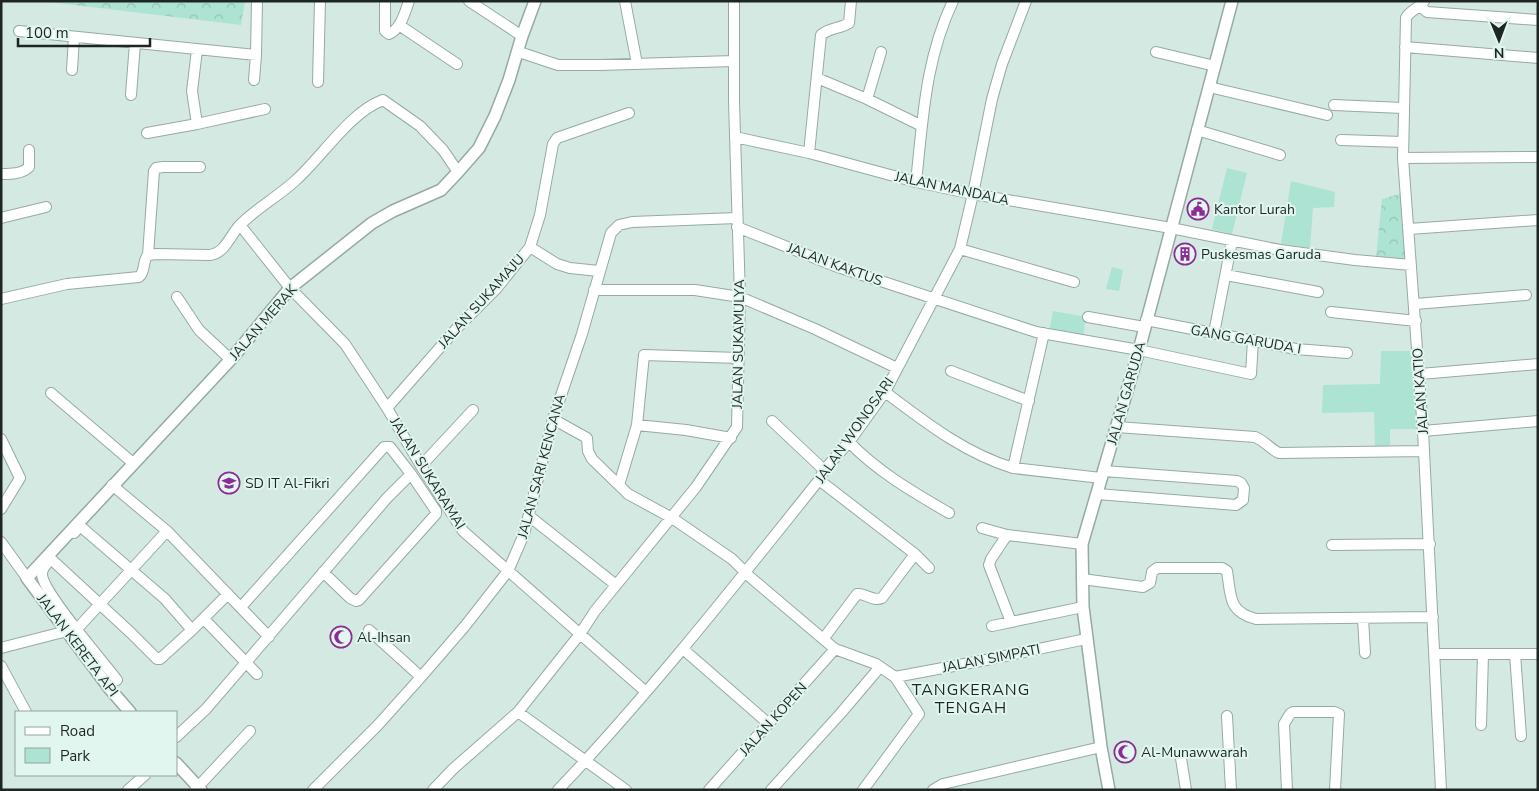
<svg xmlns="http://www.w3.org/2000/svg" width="1539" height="791" font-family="'Nunito Sans',sans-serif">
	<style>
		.green { fill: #ade3d2 }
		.forest { fill: url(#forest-crowns) }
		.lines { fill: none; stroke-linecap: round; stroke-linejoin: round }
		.minor-casing { stroke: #96aaa3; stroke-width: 12 }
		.tertiary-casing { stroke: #96aaa3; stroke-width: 14 }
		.minor { stroke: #fff; stroke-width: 10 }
		.tertiary { stroke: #fff; stroke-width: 11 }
		.labels { text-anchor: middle; stroke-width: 4; stroke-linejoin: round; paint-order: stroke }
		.street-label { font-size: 14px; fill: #1e2623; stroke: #e1f6ef }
		.poi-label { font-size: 14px; fill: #1e2623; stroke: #e1f6ef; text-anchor: start }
		.quarter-label { font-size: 16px; letter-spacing: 1px; fill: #1e2623; stroke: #e1f6ef }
	</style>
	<defs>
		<pattern id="forest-crowns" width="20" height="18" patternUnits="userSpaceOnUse" patternTransform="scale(1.25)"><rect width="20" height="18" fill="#ade3d2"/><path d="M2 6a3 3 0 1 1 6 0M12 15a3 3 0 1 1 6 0" fill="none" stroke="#94c3b4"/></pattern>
	</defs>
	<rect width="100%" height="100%" fill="#d4e9e2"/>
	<path class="green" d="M1227 168 1247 173 1232 234 1212 229Z
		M1291 181 1335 192 1334 207 1313 208 1310 248 1281 244Z
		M1112 267 1123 270 1119 291 1106 289Z
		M1053 311 1086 317 1083 338 1049 332Z
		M1381 351H1414L1418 429H1390V447H1375L1374 412 1322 413 1323 385 1380 384Z"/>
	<path class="forest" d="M41 1H245L241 25Z
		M1403 193 1407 258 1403 260 1376 257 1382 199Z"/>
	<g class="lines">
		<g class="minor-casing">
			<path id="minor" d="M385 1V31L389 34C401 29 405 12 409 1
				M469 1 522 36
				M625 1 637 64
				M1424 1C1419 9 1410 10 1406 18L1403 158 1423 431 1441 790
				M1420 6 1427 12 1538 20
				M399 25 457 64
				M19 31 256 55 257 1
				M1405 47 1538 58
				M519 52 558 65H600L734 61
				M1156 52 1215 66
				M72 70 74 37
				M817 78 867 99 922 126
				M254 80 256 55
				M318 82 320 1
				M1209 87 1327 115
				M131 95 135 43
				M867 99 881 52
				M1334 105 1403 108
				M197 124 265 109
				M1197 130 1280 155
				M147 133 197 124 192 91 197 50
				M735 137 809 153 916 182 973 194 1171 228 1280 250 1355 260 1411 265
				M1341 140 1403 142
				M809 153 821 35C830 27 840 29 849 23L851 1
				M1403 158 1538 157
				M1 174C11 174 22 174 29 167V150
				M916 182C923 119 925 60 953 1
				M1 218 46 207
				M240 225 290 288 345 344 387 408 421 466 463 531 646 692
				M737 227 835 266 1036 332 1139 350 1251 374 1253 340
				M1409 229 1538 220
				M530 247 557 264 570 268 599 271
				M960 249 1074 282
				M148 255 157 254 210 255C225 253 230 236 239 226 255 209 279 196 296 180 322 157 350 112 383 100L420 126 443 150 458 172
				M1226 275 1318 292
				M594 290H695L740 297 815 329 897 368
				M177 297 199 330 230 359
				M1 299 67 284 139 277C146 271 142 261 148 255L154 171 156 168 163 167H200
				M1415 304 1526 295
				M1331 312 1416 321
				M1088 317 1144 327
				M1146 320 1296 349 1347 353
				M1214 333 1232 241
				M951 371 1029 401
				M1420 374 1538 364
				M885 392C925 422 964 453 1013 468L1101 478
				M51 393 133 463
				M387 408 457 328 496 289 530 247 540 215 553 144 557 138 629 113
				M553 419 587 438 588 451 592 459 628 494 672 518 732 559 750 577 835 649 876 664 895 677 919 714 863 790
				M772 421 824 470
				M637 425 686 430 731 438
				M1117 427 1255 437C1265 441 1270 449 1279 453L1424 451
				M1423 431 1538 421
				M1 439 20 478 1 509
				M849 442C878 472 913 492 949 513
				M421 466 473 410
				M1013 468 1044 333
				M819 480 915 554 929 568
				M112 485 167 531 269 637
				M619 485 637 425 644 355 739 358
				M1097 494 1236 505 1243 500 1244 488 1241 483 1237 481 1104 471
				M529 516 616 585
				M982 528 1007 535 1082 544
				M74 533 80 526 165 599 192 630
				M1007 535 991 559 989 565 1011 622
				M1 542 27 578
				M1332 545 1430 544
				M51 559 131 633 157 659H160L192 630 228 594
				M49 561C46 565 42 568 42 574 42 592 103 661 117 680
				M1082 579 1143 587 1150 583 1152 572 1157 568H1222L1227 571C1231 596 1228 612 1256 619L1433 617
				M241 607 384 447H390L411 474 436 511V514L359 600 356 601 350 598 323 572
				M1363 618 1365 653
				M204 619 257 674
				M992 626 1083 607
				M76 630 167 531
				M369 630 421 677
				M824 638 857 594C866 593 873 602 882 598L915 554
				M1 648 67 631
				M683 649 769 724
				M1435 654H1538
				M1515 654 1521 736
				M1 666 26 712
				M895 677 991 659 1086 639
				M518 712 626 790
				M1227 716 1231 790
				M1481 725 1483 654
				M176 737 206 709 387 498 411 474
				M1181 758 1186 790
				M128 790 145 775
				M195 790 250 731
				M313 790 378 725 421 677 465 626 508 571 524 534 553 419 582 334 611 233 619 225 632 222 737 218
				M433 790 453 769 518 712 580 634 595 611 696 487 737 427 740 297 734 102V1
				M558 790C651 692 735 585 819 480L824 470 849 442 885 392 960 249 973 194 992 99 1002 64 1026 1
				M709 790 835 649
				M771 790 841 713 880 667
				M933 790 943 784 1101 747
				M1287 790 1284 724 1290 714 1293 712H1334L1339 714 1335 790"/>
		</g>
		<g class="tertiary-casing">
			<path id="tertiary" d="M130 712 110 689 27 578 233 357 290 288 372 223 393 211 441 190 458 172 479 148 495 116 509 80 522 36 535 1
				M176 763 201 790
				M1109 790 1101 747 1083 607 1082 544 1139 350 1232 1"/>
		</g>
		<use href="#minor" class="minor"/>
		<use href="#tertiary" class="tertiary"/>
	</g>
	<defs>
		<g id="civic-ring" transform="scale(1.125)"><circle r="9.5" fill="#e1f6ef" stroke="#8c2d96" stroke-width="1.5"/><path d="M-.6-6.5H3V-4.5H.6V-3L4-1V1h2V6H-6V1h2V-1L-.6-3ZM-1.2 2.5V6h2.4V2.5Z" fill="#8c2d96"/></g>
		<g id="building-ring" transform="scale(1.125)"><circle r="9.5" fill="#e1f6ef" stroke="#8c2d96" stroke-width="1.5"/><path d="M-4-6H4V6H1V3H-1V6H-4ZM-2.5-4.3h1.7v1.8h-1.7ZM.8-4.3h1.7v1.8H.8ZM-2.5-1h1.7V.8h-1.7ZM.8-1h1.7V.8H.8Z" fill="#8c2d96"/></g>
		<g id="school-ring" transform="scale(1.125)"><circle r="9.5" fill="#e1f6ef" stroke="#8c2d96" stroke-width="1.5"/><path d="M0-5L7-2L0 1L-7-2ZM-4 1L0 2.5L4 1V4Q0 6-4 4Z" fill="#8c2d96"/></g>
		<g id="mosque-ring" transform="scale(1.125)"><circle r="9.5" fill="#e1f6ef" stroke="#8c2d96" stroke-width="1.5"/><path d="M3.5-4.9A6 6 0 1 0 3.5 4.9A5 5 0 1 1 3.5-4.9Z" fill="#8c2d96"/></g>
	</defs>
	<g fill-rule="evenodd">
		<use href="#civic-ring" x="1198" y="209"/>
		<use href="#building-ring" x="1185" y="254"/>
		<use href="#school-ring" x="229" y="483"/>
		<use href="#mosque-ring" x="341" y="637"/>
		<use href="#mosque-ring" x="1125" y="752"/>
	</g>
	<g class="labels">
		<g class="street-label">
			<text transform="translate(952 188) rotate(12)" y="5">JALAN MANDALA</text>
			<text transform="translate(835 264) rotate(20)" y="5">JALAN KAKTUS</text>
			<text transform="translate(481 301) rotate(-48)" y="5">JALAN SUKAMAJU</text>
			<text transform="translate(263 322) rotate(-49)" y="5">JALAN MERAK</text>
			<text transform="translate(1246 339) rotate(10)" y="5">GANG GARUDA I</text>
			<text transform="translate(738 344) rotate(-89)" y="5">JALAN SUKAMULYA</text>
			<text transform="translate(1420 391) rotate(-94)" y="5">JALAN KATIO</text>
			<text transform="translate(1126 393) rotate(-74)" y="5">JALAN GARUDA</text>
			<text transform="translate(854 430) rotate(-55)" y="5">JALAN WONOSARI</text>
			<text transform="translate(541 466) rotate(-75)" y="5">JALAN SARI KENCANA</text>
			<text transform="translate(428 473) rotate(58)" y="5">JALAN SUKARAMAI</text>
			<text transform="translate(78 645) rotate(53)" y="5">JALAN KERETA API</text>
			<text transform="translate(991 658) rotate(-11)" y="5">JALAN SIMPATI</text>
			<text transform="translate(773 719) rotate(-48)" y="5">JALAN KOPEN</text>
		</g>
		<g class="poi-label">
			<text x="1214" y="214">Kantor Lurah</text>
			<text x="1201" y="259">Puskesmas Garuda</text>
			<text x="245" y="488">SD IT Al-Fikri</text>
			<text x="357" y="642">Al-Ihsan</text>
			<text x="1141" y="757">Al-Munawwarah</text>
		</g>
		<g class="quarter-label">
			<text x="971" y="695">TANGKERANG<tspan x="971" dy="18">TENGAH</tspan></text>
		</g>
	</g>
	<rect width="1539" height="791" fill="none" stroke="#1e2623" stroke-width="5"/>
	<rect x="15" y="711" width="162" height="65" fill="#e1f6ef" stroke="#93a39d"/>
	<rect x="25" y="727" width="25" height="8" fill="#ffffff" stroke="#93a39d"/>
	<text x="60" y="736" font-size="15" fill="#1e2623">Road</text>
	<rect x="25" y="748" width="25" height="15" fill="#ade3d2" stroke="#93a39d"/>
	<text x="60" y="761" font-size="15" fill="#1e2623">Park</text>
	<g transform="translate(1499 40) rotate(179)" stroke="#e1f6ef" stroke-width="4" paint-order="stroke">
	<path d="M0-4L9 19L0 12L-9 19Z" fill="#1e2623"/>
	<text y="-8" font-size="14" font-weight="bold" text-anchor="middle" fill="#1e2623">N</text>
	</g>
	<path d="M18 38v8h132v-8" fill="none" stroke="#1e2623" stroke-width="2.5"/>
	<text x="25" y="38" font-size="15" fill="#1e2623" stroke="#e1f6ef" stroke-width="4" paint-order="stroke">100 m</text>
</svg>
